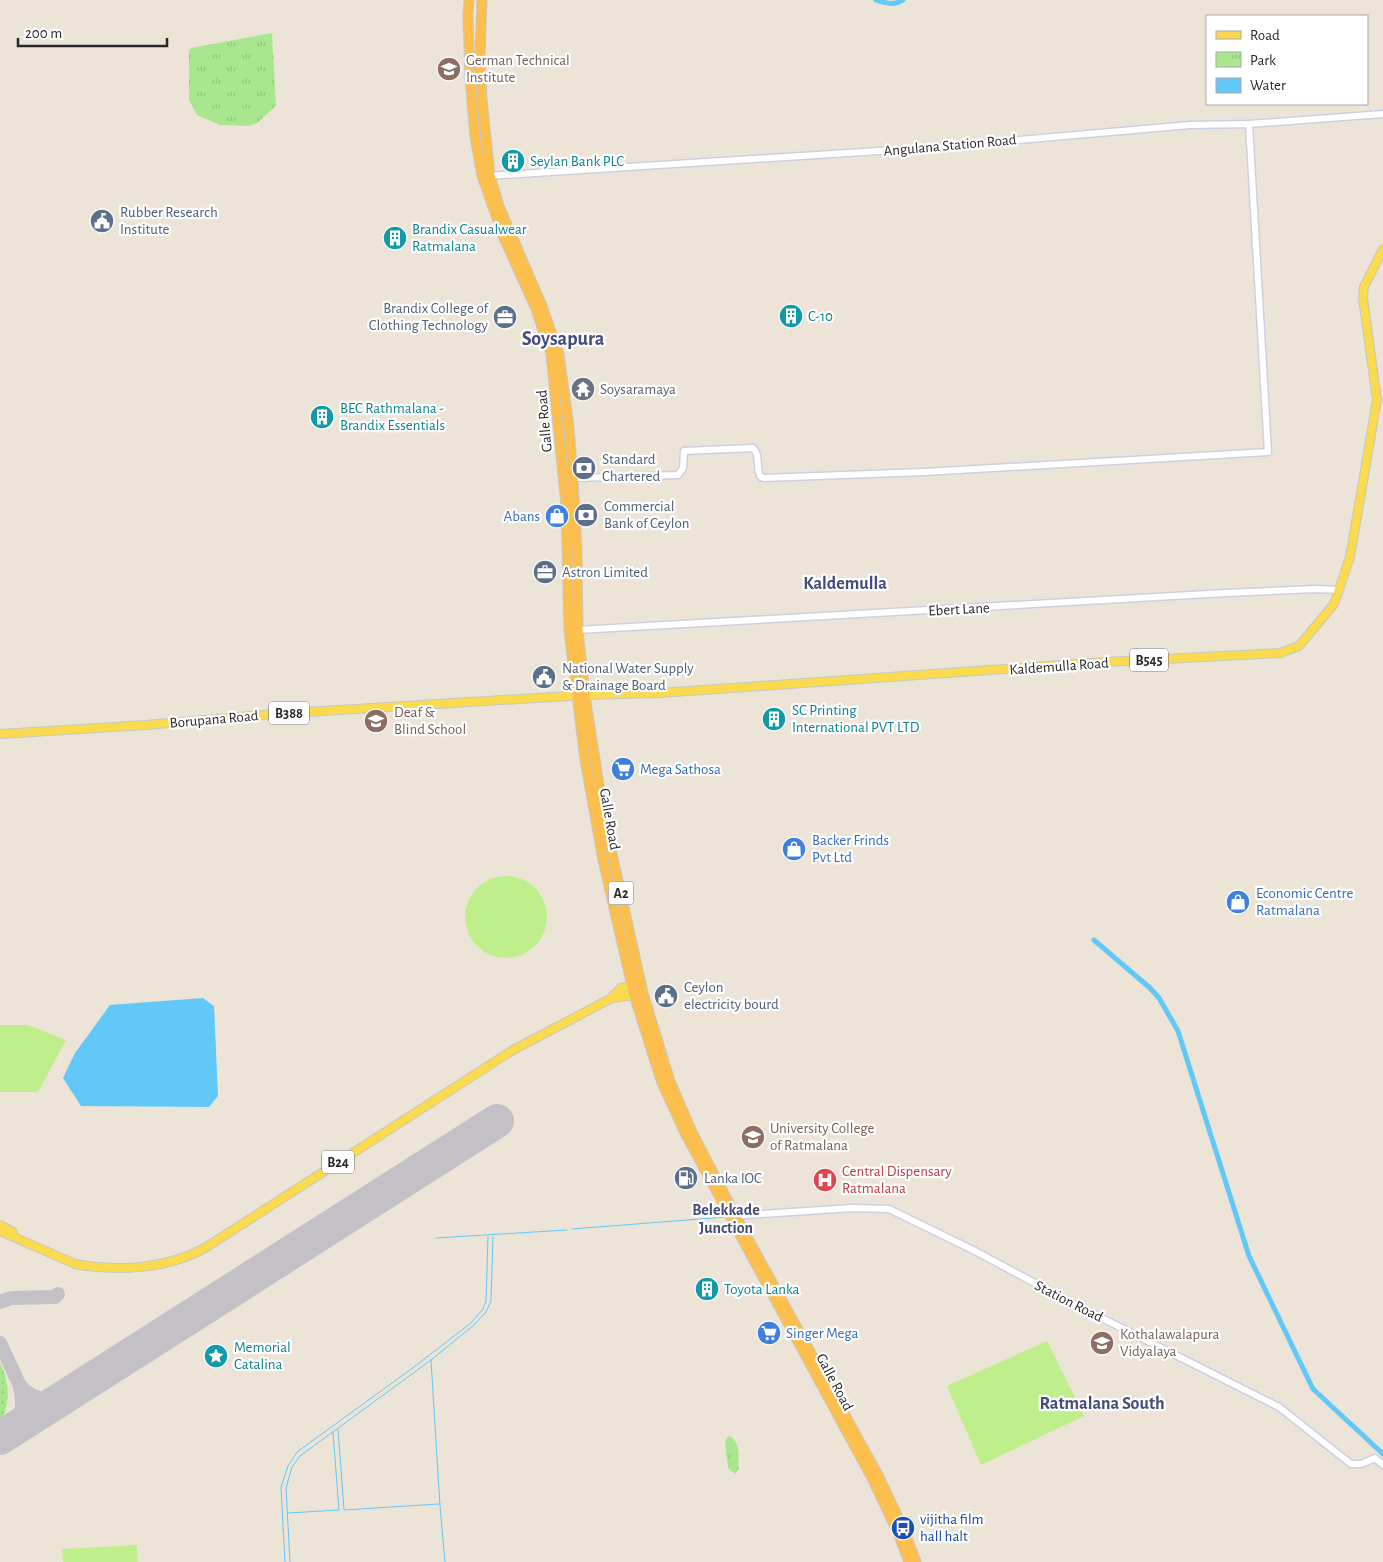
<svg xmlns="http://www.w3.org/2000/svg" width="1383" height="1562" font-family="'Alegreya Sans',sans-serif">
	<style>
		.grass { fill: url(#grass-dots) }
		.park { fill: url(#park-tufts) }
		.pitch { fill: #bfef8a }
		.water { fill: #61c8f7 }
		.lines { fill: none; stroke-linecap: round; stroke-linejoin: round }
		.stream { stroke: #61c8f7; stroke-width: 1 }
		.canal { stroke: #61c8f7; stroke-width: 5 }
		.taxiway { stroke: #c3c0c6; stroke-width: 14 }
		.runway { stroke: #c3c0c6; stroke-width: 34 }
		.tertiary-casing { stroke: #cdd0e2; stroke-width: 9 }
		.primary-casing { stroke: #c7c7c7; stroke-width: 10 }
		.trunk-casing { stroke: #c7c7c7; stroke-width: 11 }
		.tertiary { stroke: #fff; stroke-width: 6 }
		.primary { stroke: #fada4e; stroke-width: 8 }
		.trunk { stroke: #fcbf4e; stroke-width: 9 }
		.labels { text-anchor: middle; stroke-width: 4.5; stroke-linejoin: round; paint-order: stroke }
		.shield { fill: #fff; stroke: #686868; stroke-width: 1 }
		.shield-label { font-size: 14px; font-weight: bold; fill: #282828 }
		.education-label { font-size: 15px; fill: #785e54; stroke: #fff; text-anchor: start }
		.street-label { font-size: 15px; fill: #282828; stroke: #fff }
		.culture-label { font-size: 15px; fill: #0d838f; stroke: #fff; text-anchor: start }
		.service-label { font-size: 15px; fill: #4e5e75; stroke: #fff; text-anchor: start }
		.worship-label { font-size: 15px; fill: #5b616d; stroke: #fff; text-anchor: start }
		.shop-label { font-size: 15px; fill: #366cbe; stroke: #fff; text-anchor: start }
		.health-label { font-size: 15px; fill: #be3a42; stroke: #fff; text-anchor: start }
		.transit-label { font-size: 15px; fill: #164399; stroke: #fff; text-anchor: start }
		.neighbourhood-label { font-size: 16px; font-weight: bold; fill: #454c7b; stroke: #fff }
		.quarter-label { font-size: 18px; font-weight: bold; fill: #454c7b; stroke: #fff }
		.district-label { font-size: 20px; font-weight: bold; fill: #454c7b; stroke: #fff }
	</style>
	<defs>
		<pattern id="grass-dots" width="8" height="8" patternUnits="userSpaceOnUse" patternTransform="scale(1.25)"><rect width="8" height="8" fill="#a9e78f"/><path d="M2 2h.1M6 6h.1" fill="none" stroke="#91c67b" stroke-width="1.8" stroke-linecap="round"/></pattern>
		<pattern id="park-tufts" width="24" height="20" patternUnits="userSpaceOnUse" patternTransform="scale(1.25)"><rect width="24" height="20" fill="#a9e78f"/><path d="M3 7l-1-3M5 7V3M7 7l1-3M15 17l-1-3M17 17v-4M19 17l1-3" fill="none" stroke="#91c67b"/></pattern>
	</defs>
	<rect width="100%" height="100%" fill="#ece4d7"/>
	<path class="grass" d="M0 1363C9 1378 11 1407 0 1421Z"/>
	<path class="park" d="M272 33 276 106 257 123 248 126 220 125 197 115 189 100V51L191 48Z
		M729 1436C741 1441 738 1456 739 1468L735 1474 728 1468 725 1441Z"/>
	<path class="pitch" d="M465 917a41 41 0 1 1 82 0a41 41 0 1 1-82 0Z
		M0 1025H28L66 1040 38 1092H0Z
		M1047 1341 1084 1416 981 1465 947 1386Z
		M137 1545 138 1562H63L62 1549Z"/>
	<path class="water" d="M203 998 214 1006 218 1096 209 1107 81 1106 63 1078 75 1053 110 1005Z"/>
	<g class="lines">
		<path class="stream" d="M572 1229 726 1217
			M436 1238 567 1230
			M431 1360 440 1506 445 1562
			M338 1429 344 1510 439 1504
			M288 1513 339 1510 333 1432
			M285 1562 281 1487 288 1466 297 1452 414 1367 471 1323 483 1309 486 1301 488 1236
			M290 1562 286 1488 292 1467 300 1456 431 1360 474 1325 486 1312 491 1301 493 1236"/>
		<path class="canal" d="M876 0C885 3 894 6 903 0
			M1094 940 1150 988 1159 998 1178 1031 1249 1256 1313 1389 1383 1454"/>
		<path class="taxiway" d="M0 1302 11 1298 55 1297 58 1294
			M0 1343 20 1386C36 1402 48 1402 68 1394
			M5 1435C22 1418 25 1409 20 1386"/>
		<path class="runway" d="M0 1438 497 1121"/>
		<g class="tertiary-casing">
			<path id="tertiary" d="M487 176 926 148 1190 125 1249 124 1383 114
				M573 478 678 475 683 468 684 451 753 448C761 455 755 469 761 477L764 478 924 472 1268 452 1249 124
				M578 630 1226 593 1314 589 1340 590
				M731 1216 852 1208 889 1209 975 1251 1072 1303 1279 1407 1351 1464H1361L1375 1458 1383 1465"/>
		</g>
		<g class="primary-casing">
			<path id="primary" d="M0 734 146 725 274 714 585 695 660 693 1105 662 1280 653 1299 646 1334 604 1350 557 1377 400 1363 298 1364 287 1383 249
				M612 998 634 995
				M0 1225 13 1232
				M0 1231 75 1264C117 1272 167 1269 205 1248L513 1050 610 999 621 988 631 986"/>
		</g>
		<g class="trunk-casing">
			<path id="trunk" d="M469 0 468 16 470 77 475 137 482 176 504 238 536 309 551 354 566 505 569 631 585 760 603 860 634 995 662 1083 686 1135 873 1480 898 1533 909 1562
				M482 0 480 56 482 100 490 175 499 206 542 306 559 354 569 427 573 478 577 551 578 630 585 695 604 818 643 993 670 1081 692 1132 735 1215 879 1477 904 1530 916 1562"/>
		</g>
		<use href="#tertiary" class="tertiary"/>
		<use href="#primary" class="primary"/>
		<use href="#trunk" class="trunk"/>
	</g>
	<defs>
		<g id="school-disc" transform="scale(1.25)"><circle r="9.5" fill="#8d6e63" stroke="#fff"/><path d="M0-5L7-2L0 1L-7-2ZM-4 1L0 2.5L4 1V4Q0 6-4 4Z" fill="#fff"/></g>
		<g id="building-disc" transform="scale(1.25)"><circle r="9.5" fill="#0f9aa8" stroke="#fff"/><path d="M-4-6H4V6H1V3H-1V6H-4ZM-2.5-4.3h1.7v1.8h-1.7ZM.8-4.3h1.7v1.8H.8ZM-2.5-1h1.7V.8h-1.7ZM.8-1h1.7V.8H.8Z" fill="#fff"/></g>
		<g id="civic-disc" transform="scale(1.25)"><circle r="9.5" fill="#5c6f8a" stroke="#fff"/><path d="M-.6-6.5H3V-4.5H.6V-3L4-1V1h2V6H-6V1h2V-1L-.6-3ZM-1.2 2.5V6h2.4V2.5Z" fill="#fff"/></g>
		<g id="office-disc" transform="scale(1.25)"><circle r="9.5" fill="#5c6f8a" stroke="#fff"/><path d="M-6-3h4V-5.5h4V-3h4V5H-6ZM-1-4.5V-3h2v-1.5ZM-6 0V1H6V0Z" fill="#fff"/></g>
		<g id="temple-disc" transform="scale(1.25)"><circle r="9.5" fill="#6b7280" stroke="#fff"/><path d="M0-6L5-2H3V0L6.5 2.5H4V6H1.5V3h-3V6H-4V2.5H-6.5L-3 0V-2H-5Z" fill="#fff"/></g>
		<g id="bank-disc" transform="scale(1.25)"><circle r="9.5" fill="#5c6f8a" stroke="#fff"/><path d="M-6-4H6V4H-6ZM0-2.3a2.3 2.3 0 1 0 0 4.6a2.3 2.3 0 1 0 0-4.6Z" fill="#fff"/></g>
		<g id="shop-disc" transform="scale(1.25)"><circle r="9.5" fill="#3f7fe0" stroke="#fff"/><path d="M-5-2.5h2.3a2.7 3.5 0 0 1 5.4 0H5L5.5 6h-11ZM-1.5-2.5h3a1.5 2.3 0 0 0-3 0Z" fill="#fff"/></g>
		<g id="supermarket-disc" transform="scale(1.25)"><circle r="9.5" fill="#3f7fe0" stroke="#fff"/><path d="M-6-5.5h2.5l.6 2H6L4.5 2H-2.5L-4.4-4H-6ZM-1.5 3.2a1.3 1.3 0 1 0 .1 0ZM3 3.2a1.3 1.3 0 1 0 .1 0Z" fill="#fff"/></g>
		<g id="university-disc" transform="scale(1.25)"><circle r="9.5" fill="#8d6e63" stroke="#fff"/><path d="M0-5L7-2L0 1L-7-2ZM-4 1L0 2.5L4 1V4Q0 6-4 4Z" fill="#fff"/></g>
		<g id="fuel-disc" transform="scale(1.25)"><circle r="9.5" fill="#5c6f8a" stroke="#fff"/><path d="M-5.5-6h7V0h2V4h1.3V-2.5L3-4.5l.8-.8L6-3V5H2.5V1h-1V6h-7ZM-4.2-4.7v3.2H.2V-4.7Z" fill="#fff"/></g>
		<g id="hospital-disc" transform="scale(1.25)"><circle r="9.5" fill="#e0444e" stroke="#fff"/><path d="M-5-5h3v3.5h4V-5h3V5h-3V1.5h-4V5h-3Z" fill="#fff"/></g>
		<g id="sight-disc" transform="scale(1.25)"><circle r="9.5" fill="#0f9aa8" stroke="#fff"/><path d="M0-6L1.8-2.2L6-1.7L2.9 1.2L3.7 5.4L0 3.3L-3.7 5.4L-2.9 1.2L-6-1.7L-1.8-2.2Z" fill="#fff"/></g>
		<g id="bus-disc" transform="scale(1.25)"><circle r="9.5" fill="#1a4fb4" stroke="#fff"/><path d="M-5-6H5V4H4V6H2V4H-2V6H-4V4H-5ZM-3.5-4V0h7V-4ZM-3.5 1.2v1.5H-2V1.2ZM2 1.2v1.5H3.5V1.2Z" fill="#fff"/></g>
	</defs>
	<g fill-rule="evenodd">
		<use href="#school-disc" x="449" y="69"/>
		<use href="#building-disc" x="513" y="161"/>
		<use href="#civic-disc" x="102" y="221"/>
		<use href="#building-disc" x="395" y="238"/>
		<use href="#building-disc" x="791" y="316"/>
		<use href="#office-disc" x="505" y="317"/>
		<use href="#temple-disc" x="583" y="389"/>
		<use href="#building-disc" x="322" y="417"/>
		<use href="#bank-disc" x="584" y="468"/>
		<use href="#bank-disc" x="586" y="515"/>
		<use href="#shop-disc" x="557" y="516"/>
		<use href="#office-disc" x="545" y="572"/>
		<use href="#civic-disc" x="544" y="677"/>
		<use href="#building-disc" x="774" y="719"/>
		<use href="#school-disc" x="376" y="721"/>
		<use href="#supermarket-disc" x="623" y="769"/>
		<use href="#shop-disc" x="794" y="849"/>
		<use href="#shop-disc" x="1238" y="902"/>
		<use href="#civic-disc" x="666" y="996"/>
		<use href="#university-disc" x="753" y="1137"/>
		<use href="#fuel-disc" x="686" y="1178"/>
		<use href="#hospital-disc" x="825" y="1180"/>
		<use href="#building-disc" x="707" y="1289"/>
		<use href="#supermarket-disc" x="769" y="1333"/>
		<use href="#school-disc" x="1102" y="1343"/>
		<use href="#sight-disc" x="216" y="1356"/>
		<use href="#bus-disc" x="903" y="1528"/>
	</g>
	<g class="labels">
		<g class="shield">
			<rect x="1130" y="648.5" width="38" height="23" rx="4"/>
			<rect x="269" y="701.5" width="40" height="23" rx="4"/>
			<rect x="608.5" y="881.5" width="25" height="23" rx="4"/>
			<rect x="322" y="1150.5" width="32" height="23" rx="4"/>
		</g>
		<g class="shield-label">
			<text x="1149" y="665">B545</text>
			<text x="289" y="718">B388</text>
			<text x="621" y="898">A2</text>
			<text x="338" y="1167">B24</text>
		</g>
		<g class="education-label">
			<text x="466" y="65">German Technical<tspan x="466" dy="17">Institute</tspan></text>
			<text x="394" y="717">Deaf &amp;<tspan x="394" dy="17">Blind School</tspan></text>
			<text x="770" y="1133">University College<tspan x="770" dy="17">of Ratmalana</tspan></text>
			<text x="1120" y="1339">Kothalawalapura<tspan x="1120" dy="17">Vidyalaya</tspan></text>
		</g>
		<g class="street-label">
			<text transform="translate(950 145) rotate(-5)" y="5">Angulana Station Road</text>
			<text transform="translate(544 421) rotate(-95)" y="5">Galle Road</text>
			<text transform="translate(959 609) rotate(-3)" y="5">Ebert Lane</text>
			<text transform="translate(1059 666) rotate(-4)" y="5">Kaldemulla Road</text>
			<text transform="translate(214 719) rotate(-5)" y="5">Borupana Road</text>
			<text transform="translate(610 819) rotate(80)" y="5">Galle Road</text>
			<text transform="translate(1069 1301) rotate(27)" y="5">Station Road</text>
			<text transform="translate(835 1382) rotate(62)" y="5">Galle Road</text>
		</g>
		<g class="culture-label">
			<text x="530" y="166">Seylan Bank PLC</text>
			<text x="412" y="234">Brandix Casualwear<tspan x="412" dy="17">Ratmalana</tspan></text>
			<text x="808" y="321">C-10</text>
			<text x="340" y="413">BEC Rathmalana -<tspan x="340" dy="17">Brandix Essentials</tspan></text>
			<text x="792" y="715">SC Printing<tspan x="792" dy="17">International PVT LTD</tspan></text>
			<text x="724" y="1294">Toyota Lanka</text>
			<text x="234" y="1352">Memorial<tspan x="234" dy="17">Catalina</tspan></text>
		</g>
		<g class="service-label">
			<text x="120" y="217">Rubber Research<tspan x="120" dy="17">Institute</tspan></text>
			<text x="488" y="313" text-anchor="end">Brandix College of<tspan x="488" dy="17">Clothing Technology</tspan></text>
			<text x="602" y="464">Standard<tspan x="602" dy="17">Chartered</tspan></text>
			<text x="604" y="511">Commercial<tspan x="604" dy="17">Bank of Ceylon</tspan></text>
			<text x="562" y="577">Astron Limited</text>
			<text x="562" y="673">National Water Supply<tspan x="562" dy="17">&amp; Drainage Board</tspan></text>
			<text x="684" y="992">Ceylon<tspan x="684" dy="17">electricity bourd</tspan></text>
			<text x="704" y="1183">Lanka IOC</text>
		</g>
		<g class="worship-label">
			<text x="600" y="394">Soysaramaya</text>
		</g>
		<g class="shop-label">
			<text x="540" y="521" text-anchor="end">Abans</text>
			<text x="640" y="774">Mega Sathosa</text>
			<text x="812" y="845">Backer Frinds<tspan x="812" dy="17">Pvt Ltd</tspan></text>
			<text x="1256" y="898">Economic Centre<tspan x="1256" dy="17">Ratmalana</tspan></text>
			<text x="786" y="1338">Singer Mega</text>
		</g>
		<g class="health-label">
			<text x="842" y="1176">Central Dispensary<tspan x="842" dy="17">Ratmalana</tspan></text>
		</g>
		<g class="transit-label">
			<text x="920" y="1524">vijitha film<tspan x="920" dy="17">hall halt</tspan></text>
		</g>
		<g class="neighbourhood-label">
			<text x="726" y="1215">Belekkade<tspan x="726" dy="18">Junction</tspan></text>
		</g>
		<g class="quarter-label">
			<text x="845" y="589">Kaldemulla</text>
			<text x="1102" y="1409">Ratmalana South</text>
		</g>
		<g class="district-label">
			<text x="563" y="345">Soysapura</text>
		</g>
	</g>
	<rect x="1206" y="15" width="162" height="90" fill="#ffffff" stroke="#a9a9a9"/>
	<rect x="1216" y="31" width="25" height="8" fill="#fada4e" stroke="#a9a9a9"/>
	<text x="1250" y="40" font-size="15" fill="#282828">Road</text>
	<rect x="1216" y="52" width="25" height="15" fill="url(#park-tufts)" stroke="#a9a9a9"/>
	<text x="1250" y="65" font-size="15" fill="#282828">Park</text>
	<rect x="1216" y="78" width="25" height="15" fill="#61c8f7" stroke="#a9a9a9"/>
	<text x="1250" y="90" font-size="15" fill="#282828">Water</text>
	<path d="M18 38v8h149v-8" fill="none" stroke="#282828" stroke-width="2.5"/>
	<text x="25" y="38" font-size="15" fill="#282828" stroke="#ffffff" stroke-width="4" paint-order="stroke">200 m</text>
</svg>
